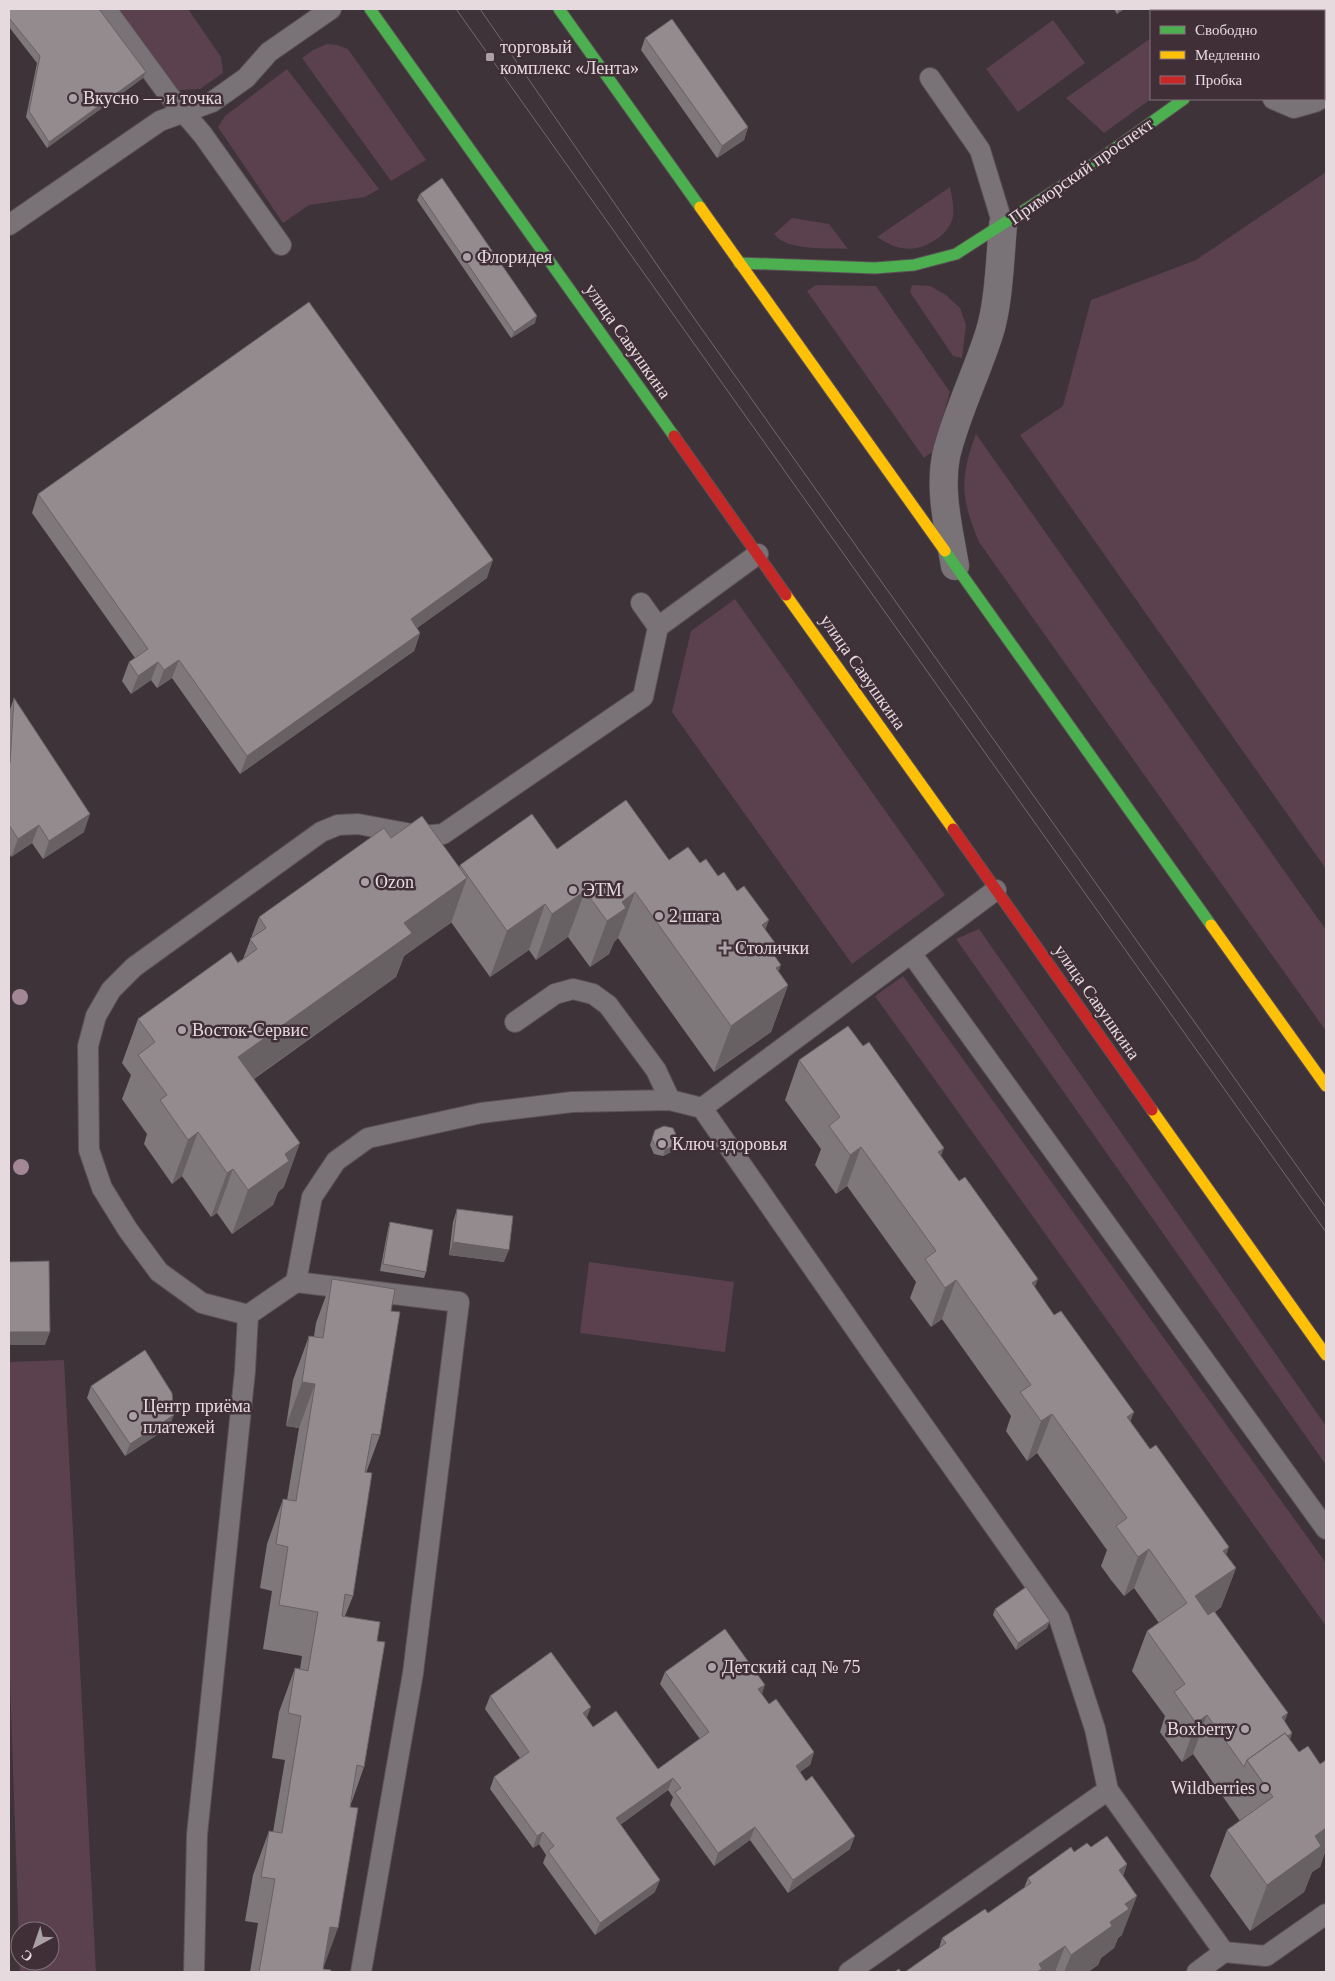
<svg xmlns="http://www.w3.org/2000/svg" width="1335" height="1981" font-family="'Times New Roman',serif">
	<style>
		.green { fill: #5a414d; fill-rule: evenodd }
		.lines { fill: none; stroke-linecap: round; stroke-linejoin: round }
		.lane-casing { stroke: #5a5155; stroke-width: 22 }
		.street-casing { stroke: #5a5155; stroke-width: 29 }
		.fast-casing { stroke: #5a5155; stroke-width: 13 }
		.slow-casing { stroke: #5a5155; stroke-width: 13 }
		.jam-casing { stroke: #5a5155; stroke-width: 13 }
		.lane { stroke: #797276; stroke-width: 20 }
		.street { stroke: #797276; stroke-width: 28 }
		.fast { stroke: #4caf50; stroke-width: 11 }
		.slow { stroke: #ffc107; stroke-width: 11 }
		.jam { stroke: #c62828; stroke-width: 11 }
		.tram { stroke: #726a6e; stroke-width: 1 }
		.tree { fill: #a38795 }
		.wall { fill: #7f787b }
		.shaded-wall { fill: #686164 }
		.building { fill: #948b8f; stroke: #686164 }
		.poi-dot { fill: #aba0a5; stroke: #412f38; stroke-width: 2 }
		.labels { text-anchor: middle; stroke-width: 5; stroke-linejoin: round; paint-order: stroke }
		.poi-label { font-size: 18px; fill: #e6dadf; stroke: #412f38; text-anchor: start }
		.street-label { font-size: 18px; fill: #e6dadf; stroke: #412f38 }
	</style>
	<rect width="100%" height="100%" fill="#3d3338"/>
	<path class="green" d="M118 9H188L221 57 223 73 200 89 179 90 168 80Z
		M1053 20 1085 63 1018 112 986 69Z
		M1151 38V99L1104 133 1066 98Z
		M327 44 337 45 348 49 426 160 391 181 302 58 313 50Z
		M287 69 379 189 365 197 309 205 283 223 218 127 225 116Z
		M1326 172V869L1020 435 1063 406 1091 300 1196 260Z
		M950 187C952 198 956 212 951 223 948 229 941 237 935 240 913 254 897 250 877 237Z
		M792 218 829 224 848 249C829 248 786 251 774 234Z
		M816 285 876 286 950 392 933 451 924 458 807 291Z
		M912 285 930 286 946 295 960 308 966 325 962 358 953 356 910 292Z
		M976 434 1326 930V1031L979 542C961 498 959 480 976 434Z
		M735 599 945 895 852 964 672 712 691 631Z
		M979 929 1326 1426V1465L956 939Z
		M903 976 1326 1563V1626L875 996Z
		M589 1262 734 1282 725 1352 580 1333Z
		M64 1360 96 1972H20L9 1652V1362ZM20 1931H50V1961H20Z"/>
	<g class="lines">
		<g class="lane-casing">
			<path id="lane" d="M106 9 168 94 203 135 281 245
				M930 78 980 150 1003 225
				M1273 99 1294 108 1315 102 1320 99
				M9 225 160 121 212 102 246 78 269 52 331 9
				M641 603 658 627
				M911 953 1326 1529
				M515 1022 555 994 573 989 593 994 608 1005 656 1070 670 1100
				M702 1108 996 890
				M296 1282 459 1302 413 1673 361 1972
				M248 1315 202 1303 159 1272 128 1230 102 1188 89 1150 88 1046 96 1016 111 990 134 967 321 832 338 825 358 824 422 836 443 834 643 697 658 627 758 554
				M194 1972 197 1835 245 1371 248 1315 296 1282 312 1197 336 1161 368 1138 481 1113 572 1102 670 1100 702 1108 877 1360 1059 1618 1095 1729 1108 1790 1224 1952
				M849 1972 1108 1790
				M1197 1972 1224 1952 1266 1956 1326 1914"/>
		</g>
		<g class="street-casing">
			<path id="street" d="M1305 11 1308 9
				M955 566C949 530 939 492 946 456 956 414 976 375 989 334 999 304 1000 257 1003 225"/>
		</g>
		<g class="fast-casing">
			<path id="fast" d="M370 9 674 436
				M559 9 700 207
				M739 263 875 268 914 265 956 254 1065 184 1184 99
				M945 551 1211 925"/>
		</g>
		<g class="slow-casing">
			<path id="slow" d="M700 207 945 551
				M786 595 953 829
				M1211 925 1326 1086
				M1152 1110 1326 1355"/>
		</g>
		<g class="jam-casing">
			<path id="jam" d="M674 436 786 595
				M953 829 1152 1110"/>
		</g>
		<use href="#lane" class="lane"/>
		<use href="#street" class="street"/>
		<use href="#fast" class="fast"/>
		<use href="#slow" class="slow"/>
		<use href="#jam" class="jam"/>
		<path class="tram" d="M456 9 1326 1232
			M480 9 689 311 1326 1207"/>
	</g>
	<g class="tree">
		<circle cx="20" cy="997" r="8"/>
		<circle cx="21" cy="1167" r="8"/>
	</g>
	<path class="wall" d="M9 9 143 78 47 148 26 117 37 63 9 27Z
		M1114 9H1124L1117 14Z
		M645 38 748 127 744 140 717 158 641 50Z
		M420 194 535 323 511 338 417 200Z
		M38 494 487 578 417 628 420 633 414 651 240 774 172 678 157 688 151 680 131 694 122 681 129 662 135 658 32 513Z
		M14 698 84 832 43 859 32 843 11 857 9 853V712Z
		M391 838 459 868 460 865 557 849 700 863 718 876 765 930 779 972 788 985 771 1032 714 1072 618 938 614 942 609 954 590 967 568 937 536 960 529 950 490 977 451 922 404 956 396 977 254 1079 284 1187 278 1192 273 1205 232 1234 217 1213 211 1217 182 1176 172 1184 144 1144 147 1134 122 1099 131 1075 122 1063 138 1019 243 959 259 917Z
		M799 1060 941 1156 1054 1315 1134 1412 1130 1421 1236 1568 1221 1607 1215 1612 1292 1733 1290 1739 1324 1855 1320 1867 1312 1872 1304 1892 1250 1931 1210 1876 1227 1830 1240 1821 1193 1754 1182 1762 1160 1732 1165 1716 1132 1671 1147 1631 1159 1623 1134 1588 1124 1596 1111 1580 1101 1566 1107 1550 1037 1453 1027 1461 1006 1431 1011 1416 942 1319 931 1327 910 1298 916 1282 847 1186 836 1194 815 1165 821 1149 785 1100Z
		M655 1130 677 1137 671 1152 663 1156 654 1154 650 1145Z
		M457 1209 504 1262 449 1255 453 1222Z
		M390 1222 426 1272 424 1278 380 1271 388 1229Z
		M332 1279 391 1311 380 1435 366 1473 353 1596 345 1616 377 1641 364 1767 350 1807 323 1969 331 1972H250L258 1923 245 1921 253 1875 269 1831 273 1832 285 1760 272 1758 279 1712 295 1668 300 1669 302 1656 263 1649 272 1591 260 1588 267 1544 283 1499 287 1500 299 1428 286 1426 293 1380 309 1336H314L316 1323Z
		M91 1386 169 1427 125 1456 87 1398Z
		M995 1609 1047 1628 1016 1650 993 1615Z
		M665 1672 762 1694 769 1704 814 1752 810 1765 800 1772 850 1849 788 1893 750 1840 714 1866 670 1805 673 1797 668 1790 620 1825 655 1892 595 1935 543 1863 546 1855 539 1844 533 1848 490 1789 494 1777 520 1758 485 1709 490 1696 587 1718 593 1727 658 1769 700 1739 660 1684Z
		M1091 1847 1127 1864 1123 1876 1122 1935 1118 1938 1114 1948 1101 1958 1098 1965 1088 1972H905L939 1948 942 1938 988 1913 1024 1888 1028 1878 1074 1852Z"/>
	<path class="shaded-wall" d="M1119 9H1124L1117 14Z
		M146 72 143 78 47 148 49 142Z
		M748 127 744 140 717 158 722 146Z
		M537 316 535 323 511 338 514 332Z
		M493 560 487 578 404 637 411 619Z
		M420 633 414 651 240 774 247 756Z
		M179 660 172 678 157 688 164 670Z
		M158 662 151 680 131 694 138 676Z
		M90 814 84 832 43 859 49 841Z
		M39 825 32 843 11 857 18 839Z
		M467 878 451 923 404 956 396 977 222 1101 238 1057 404 923Z
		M585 891 568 937 536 960 552 914Z
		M635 892 618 938 614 942 609 954 590 967 607 921 622 902Z
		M545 904 529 950 490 977 507 931Z
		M769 920 752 966 762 925Z
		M775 943 759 989 769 948Z
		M781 965 769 999 788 985 771 1032 714 1072 731 1026 776 968Z
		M198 1132 182 1176 172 1184 188 1140Z
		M300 1143 284 1187 278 1192 273 1205 232 1234 248 1190 285 1154Z
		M673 1146 671 1152 663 1156 665 1150Z
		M861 1147 847 1186 836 1194 850 1155Z
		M944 1148 930 1187 938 1152Z
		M233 1169 217 1213 211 1217 227 1173Z
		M453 1242 509 1250 504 1262 449 1255Z
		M1038 1279 1023 1318 1032 1283Z
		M956 1280 942 1319 931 1327 945 1288Z
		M9 1332H50L45 1345H9Z
		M302 1382 315 1384 299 1428 286 1426Z
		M1134 1412 1119 1452 1127 1417Z
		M1052 1414 1037 1453 1027 1461 1041 1421Z
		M174 1415 169 1427 125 1456 130 1444Z
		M1229 1547 1217 1581 1236 1568 1221 1607 1181 1636 1195 1596 1223 1551Z
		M1149 1549 1134 1588 1124 1596 1138 1557Z
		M1050 1621 1047 1628 1016 1650 1018 1643Z
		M765 1685 761 1697 758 1689Z
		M591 1707 586 1720 583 1713Z
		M1288 1713 1276 1744 1292 1733 1278 1772 1263 1783 1249 1764 1270 1749 1282 1717Z
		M1207 1715 1193 1754 1182 1762 1196 1723Z
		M814 1752 810 1765 791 1778 796 1766Z
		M673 1778 668 1790 611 1831 616 1818Z
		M755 1827 750 1840 714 1866 718 1853Z
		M1326 1828V1853L1324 1855 1320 1867 1312 1872 1304 1892 1250 1931 1267 1885 1315 1836Z
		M543 1832 539 1844 533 1848 537 1836Z
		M855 1836 850 1849 788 1893 793 1880Z
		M1127 1864 1113 1903 1119 1870Z
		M660 1880 655 1892 595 1935 600 1923Z
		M1137 1896 1122 1935 1118 1938 1114 1948 1101 1958 1098 1965 1088 1972H1064L1071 1955 1125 1904Z
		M330 1927 338 1928 322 1972Z
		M1065 1946 1055 1972H1036L1039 1964Z"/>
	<path class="building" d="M9 9H99L146 72 49 142 29 111 40 56 9 18Z
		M672 19 748 127 722 146 645 38Z
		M442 178 537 316 514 332 420 194Z
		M309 302 493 560 411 619 420 633 247 756 179 660 164 670 158 662 138 676 129 662 148 649 38 494Z
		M14 698 90 814 49 841 39 825 18 839 9 825V764L10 763Z
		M626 800 669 860 688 847 700 863 706 859 718 876 724 872 737 891 744 886 769 920 762 925 775 943 769 948 781 965 776 968 788 985 731 1026 635 892 622 902 626 908 607 921 585 891 552 914 545 904 507 931 460 865 532 814 557 849Z
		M422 816 467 878 404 923 412 933 238 1057 300 1143 285 1154 289 1161 248 1190 233 1169 227 1173 198 1132 188 1140 160 1100 167 1095 138 1055 155 1042 138 1019 231 952 238 963 257 949 250 939 266 928 259 917 384 828 391 838Z
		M848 1026 863 1046 869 1042 944 1148 938 1152 959 1181 965 1177 1038 1279 1032 1283 1054 1315 1061 1311 1134 1412 1127 1417 1150 1449 1156 1445 1229 1547 1223 1551 1236 1568 1195 1596 1208 1615 1214 1611 1288 1713 1282 1717 1292 1733 1288 1736 1285 1733 1247 1760 1244 1767 1207 1715 1196 1723 1174 1692 1185 1684 1147 1631 1187 1603 1149 1549 1138 1557 1126 1540 1116 1526 1127 1518 1052 1414 1041 1421 1020 1392 1031 1385 956 1280 945 1288 925 1259 936 1251 861 1147 850 1155 829 1126 840 1117 799 1060Z
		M664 1126 673 1128 677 1137 673 1146 665 1150 656 1147 652 1139 655 1130Z
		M457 1209 513 1216 509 1250 453 1242Z
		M390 1222 433 1230 426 1272 383 1264Z
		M49 1261 50 1332H9V1262Z
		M332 1279 395 1289 391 1311 400 1312 380 1435 372 1434 365 1472 372 1473 353 1596 345 1594 342 1616 380 1622 377 1641 385 1642 364 1767 357 1765 350 1807 358 1808 338 1928 330 1927 323 1969 331 1970V1972H259L275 1879 261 1877 265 1855 269 1831 282 1833 301 1716 288 1713 295 1668 308 1671 318 1612 279 1605 288 1547 276 1544 283 1499 296 1501 315 1384 302 1382 309 1336 323 1338Z
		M145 1350 172 1393 174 1415 130 1444 91 1386Z
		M1026 1587 1050 1621 1018 1643 995 1609Z
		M725 1629 765 1685 758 1689 769 1704 776 1699 814 1752 796 1766 806 1781 812 1776 855 1836 793 1880 755 1827 718 1853 675 1792 681 1788 673 1778 616 1818 660 1880 600 1923 548 1851 554 1846 543 1832 537 1836 494 1777 529 1752 490 1696 551 1652 591 1707 583 1713 593 1727 616 1711 658 1769 709 1732 665 1672Z
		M1285 1733 1299 1752 1308 1746 1320 1764 1326 1760V1828L1315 1836 1321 1846 1267 1885 1227 1830 1273 1797 1247 1760Z
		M1107 1836 1127 1864 1119 1870 1137 1896 1125 1904 1129 1909 1110 1922 1112 1926 1071 1955 1065 1946 1039 1964 1042 1969 1037 1972H905L946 1943 942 1938 985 1909 988 1913 1031 1883 1028 1878 1071 1847 1074 1852 1087 1843 1091 1847Z
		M899 1969 901 1972H894Z"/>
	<g class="poi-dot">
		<rect x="485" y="52" width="10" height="10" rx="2.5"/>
		<circle cx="73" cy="98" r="5"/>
		<circle cx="467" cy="257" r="5"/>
		<circle cx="365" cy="882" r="5"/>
		<circle cx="573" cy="890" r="5"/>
		<circle cx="659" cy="916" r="5"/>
		<path d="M722.5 940.5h5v5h5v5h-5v5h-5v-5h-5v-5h5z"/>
		<circle cx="182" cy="1030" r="5"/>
		<circle cx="662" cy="1144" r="5"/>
		<circle cx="133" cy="1416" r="5"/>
		<circle cx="712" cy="1667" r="5"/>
		<circle cx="1245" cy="1729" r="5"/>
		<circle cx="1265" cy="1788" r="5"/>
	</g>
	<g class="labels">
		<g class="poi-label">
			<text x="500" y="53">торговый<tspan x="500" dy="21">комплекс «Лента»</tspan></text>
			<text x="83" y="104">Вкусно — и точка</text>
			<text x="477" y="263">Флоридея</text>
			<text x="375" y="888">Ozon</text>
			<text x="583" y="896">ЭТМ</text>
			<text x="669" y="922">2 шага</text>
			<text x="735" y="954">Столички</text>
			<text x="192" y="1036">Восток-Сервис</text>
			<text x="672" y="1150">Ключ здоровья</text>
			<text x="143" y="1412">Центр приёма<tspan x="143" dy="21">платежей</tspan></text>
			<text x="722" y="1673">Детский сад № 75</text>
			<text x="1235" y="1735" text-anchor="end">Boxberry</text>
			<text x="1255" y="1794" text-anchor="end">Wildberries</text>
		</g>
		<g class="street-label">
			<text transform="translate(1081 171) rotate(-35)" y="6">Приморский проспект</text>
			<text transform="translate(628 341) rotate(55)" y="6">улица Савушкина</text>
			<text transform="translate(863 672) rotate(55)" y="6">улица Савушкина</text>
			<text transform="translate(1097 1002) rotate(55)" y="6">улица Савушкина</text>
		</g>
	</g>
	<rect width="1335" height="1981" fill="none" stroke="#e6dadf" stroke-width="20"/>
	<rect x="1150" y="10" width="175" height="90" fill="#412f38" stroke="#83737b"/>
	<rect x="1160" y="26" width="25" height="8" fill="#4caf50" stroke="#83737b"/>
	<text x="1195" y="35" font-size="15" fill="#e6dadf">Свободно</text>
	<rect x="1160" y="51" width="25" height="8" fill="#ffc107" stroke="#83737b"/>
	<text x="1195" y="60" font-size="15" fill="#e6dadf">Медленно</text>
	<rect x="1160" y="76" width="25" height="8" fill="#c62828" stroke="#83737b"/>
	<text x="1195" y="85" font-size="15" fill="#e6dadf">Пробка</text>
	<g transform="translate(35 1946) rotate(220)"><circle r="24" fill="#412f38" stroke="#83737b"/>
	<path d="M0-4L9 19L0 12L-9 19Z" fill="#aba0a5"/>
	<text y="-8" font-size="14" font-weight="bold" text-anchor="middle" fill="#e6dadf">С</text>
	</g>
</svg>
